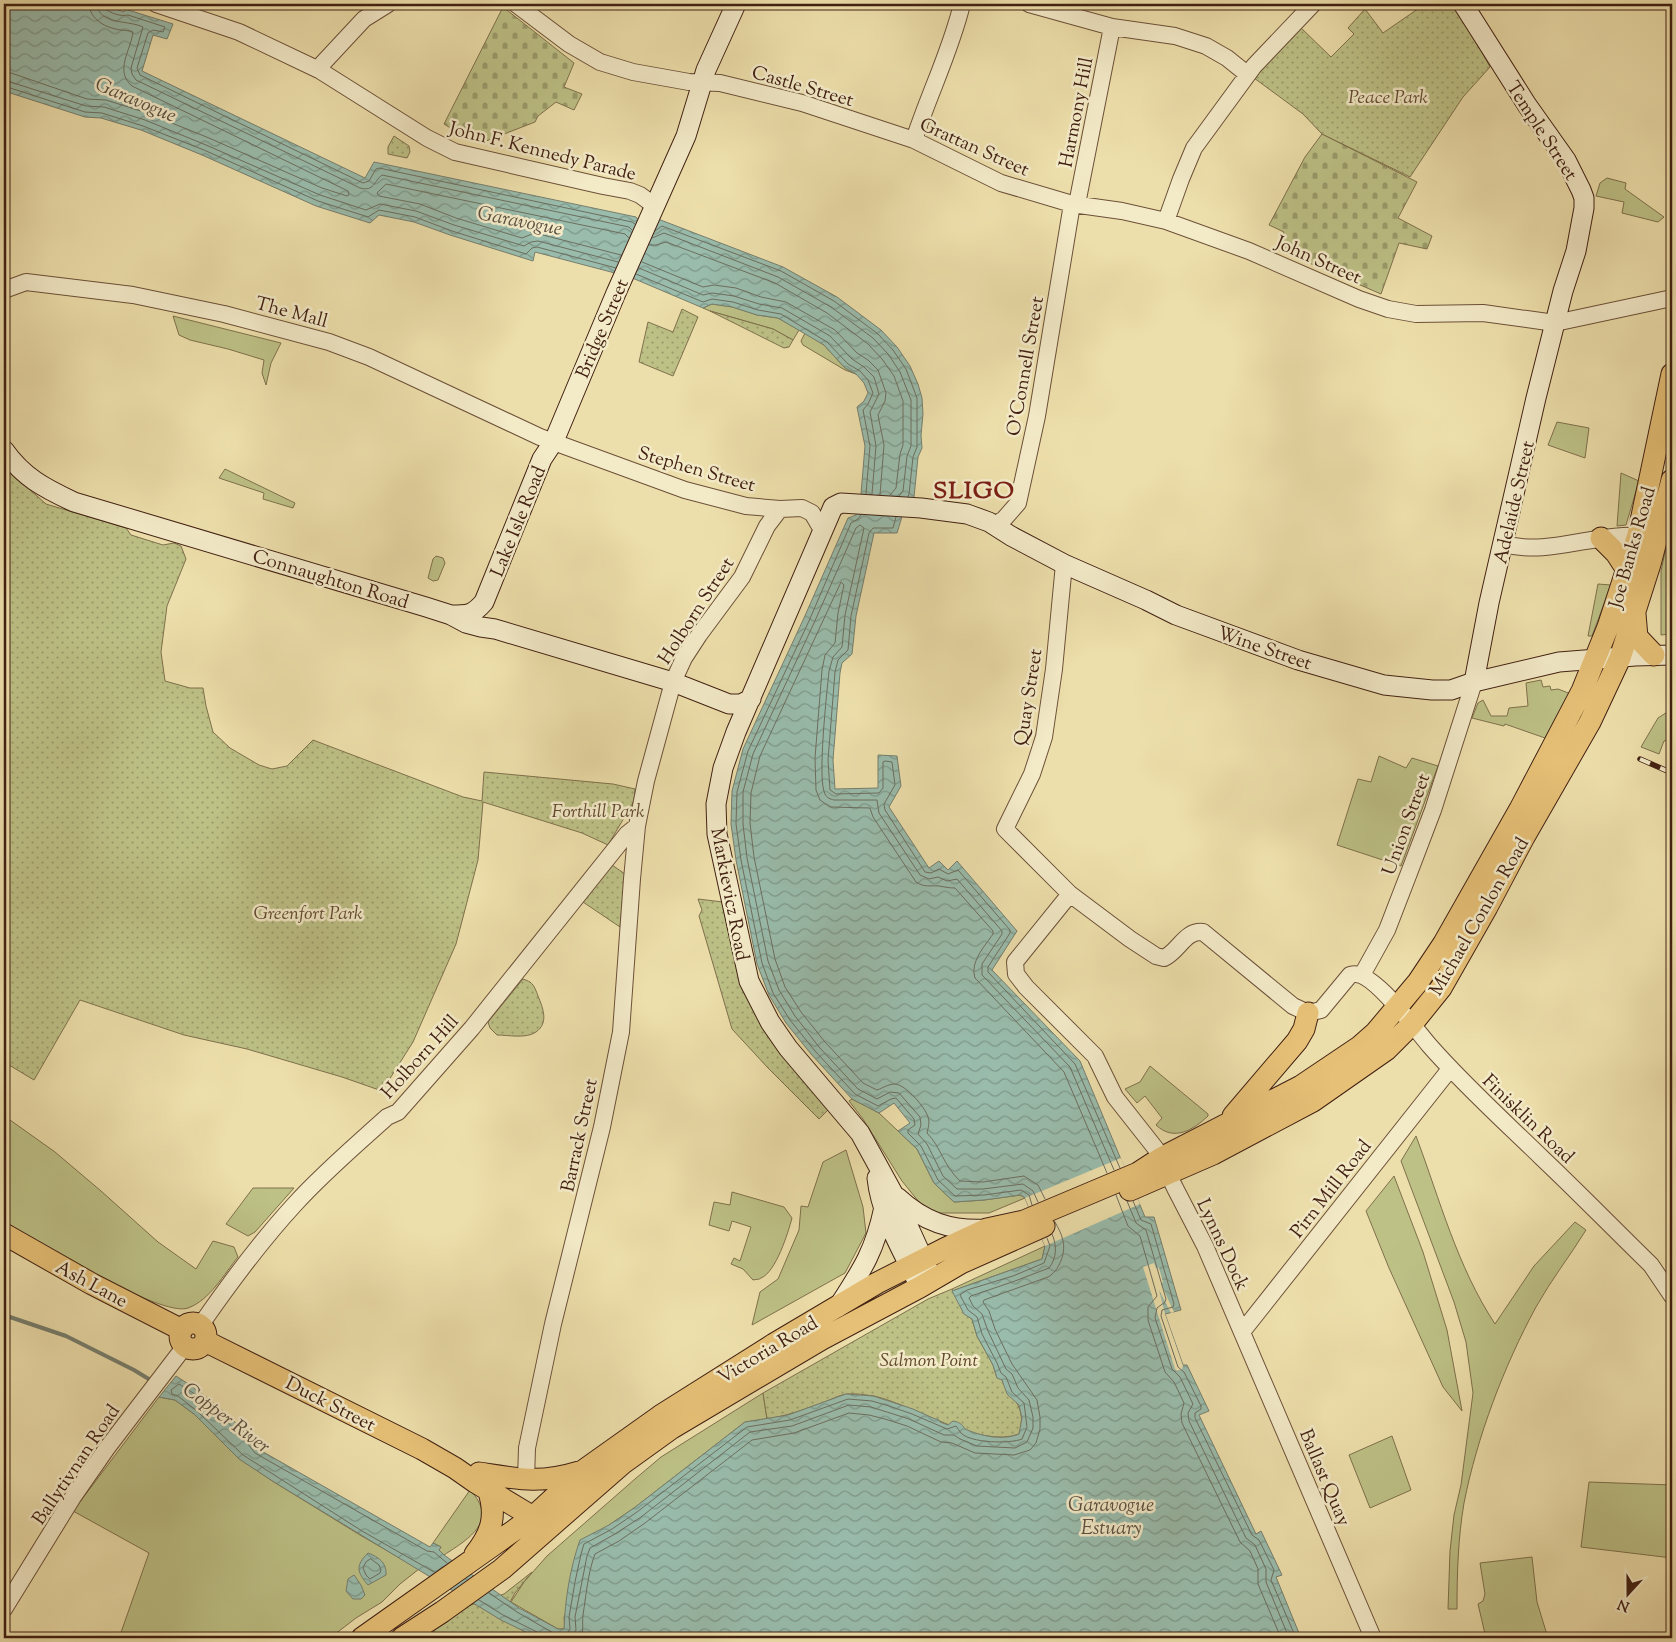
<svg xmlns="http://www.w3.org/2000/svg" width="1676" height="1642" font-family="'Sorts Mill Goudy',serif">
	<style>
		.green { fill: #bdc186; stroke: #7f704c }
		.cemetery { fill: url(#cemetery-stones); stroke: #7f704c }
		.park { fill: url(#park-dots); stroke: #7f704c }
		.water { fill: url(#water-waves); stroke: #767e6e }
		.pier { fill: #eddfab }
		.lines { fill: none; stroke-linecap: round; stroke-linejoin: round }
		.shore { stroke: #6d6e5f; stroke-width: 1 }
		.stream { stroke: #767e6e; stroke-width: 4 }
		.tertiary-casing { stroke: #6c5038; stroke-width: 18 }
		.secondary-casing { stroke: #412012; stroke-width: 21 }
		.trunk-casing { stroke: #412012; stroke-width: 23 }
		.tertiary { stroke: #f3eac8; stroke-width: 16 }
		.secondary { stroke: #f3eac8; stroke-width: 19 }
		.trunk { stroke: #e6c076; stroke-width: 21 }
		.rail-casing { stroke: #412012; stroke-width: 5.5 }
		.rail { stroke: #f3eac8; stroke-width: 4; stroke-dasharray: 11; stroke-linecap: butt }
		.labels { text-anchor: middle; stroke-width: 5; stroke-linejoin: round; paint-order: stroke }
		.street-label { font-size: 19px; fill: #412012; stroke: #f3eac8 }
		.park-label { font-size: 19px; font-style: italic; fill: #60482f; stroke: #f3eac8 }
		.water-label { font-size: 20px; font-style: italic; fill: #5b4f40; stroke: #f3eac8 }
		.district-label { font-size: 24px; font-weight: bold; letter-spacing: 1px; fill: #7a1f14; stroke: #f3eac8 }
	</style>
	<defs>
		<pattern id="cemetery-stones" width="16" height="16" patternUnits="userSpaceOnUse" patternTransform="scale(1.25)"><rect width="16" height="16" fill="#bdc186"/><path d="M2 7V4a2 2 0 0 1 4 0v3zM10 15v-3a2 2 0 0 1 4 0v3z" fill="#9b9c6c"/></pattern>
		<pattern id="park-dots" width="8" height="8" patternUnits="userSpaceOnUse" patternTransform="scale(1.25)"><rect width="8" height="8" fill="#bdc186"/><path d="M2 2h.1M6 6h.1" fill="none" stroke="#9b9c6c" stroke-width="1.8" stroke-linecap="round"/></pattern>
		<pattern id="water-waves" width="16" height="10" patternUnits="userSpaceOnUse" patternTransform="scale(1.25)"><rect width="16" height="10" fill="#99bcac"/><path d="M0 5q4-4 8 0t8 0" fill="none" stroke="#7e988b"/></pattern>
	</defs>
	<rect width="100%" height="100%" fill="#eddfab"/>
	<filter id="stains"><feTurbulence type="fractalNoise" baseFrequency=".004" numOctaves="4"/><feColorMatrix values="0 0 0 0 .2 0 0 0 0 .09 0 0 0 0 .02 0 0 0 .5 -.17"/></filter>
	<radialGradient id="worn" r=".72"><stop offset=".6" stop-color="#630" stop-opacity="0"/><stop offset="1" stop-color="#630" stop-opacity=".3"/></radialGradient>
	<path class="green" d="M1607 178 1626 183 1625 189 1664 217 1658 222 1622 213 1624 202 1596 196 1600 183Z
		M712 304 733 307 757 315 778 318 799 330 793 340 773 329 710 311 703 308Z
		M173 316 281 343 271 363 266 385 262 373 264 360 228 349 190 340 179 335Z
		M805 333 824 345 845 368 856 374 845 370 803 345 801 341Z
		M1557 422 1589 428 1585 458 1548 445Z
		M225 469 295 503 293 508 263 499 264 493 219 478Z
		M1621 473 1639 481 1626 525 1617 526Z
		M1672 520V626H1670L1671 634 1661 635V571Z
		M436 556 443 558 445 563 438 580 433 581 428 578 433 559Z
		M1598 584 1611 585 1592 636H1588Z
		M1541 680 1543 687 1550 686 1551 690 1558 689 1571 694 1545 738 1505 724 1504 726 1472 718 1478 703 1483 700 1491 716H1507L1509 708 1528 706 1526 683Z
		M1672 709V732L1670 740 1664 741 1659 754 1641 747 1658 718Z
		M1379 756 1406 768 1412 758 1438 766 1401 866 1337 845 1358 779 1371 782Z
		M1150 1066 1208 1114V1116C1193 1130 1174 1142 1156 1125L1162 1118 1145 1096 1137 1103 1125 1089 1140 1082Z
		M852 1099 879 1113 917 1149 934 1183 954 1202 984 1200 1020 1195 1025 1198 989 1213H936L919 1202 902 1181 863 1119 849 1101Z
		M10 1120 55 1152 101 1191 158 1242 196 1269 213 1241 234 1247 238 1257C224 1274 210 1300 188 1308 160 1318 33 1239 4 1221V1131Z
		M1416 1136C1440 1200 1457 1266 1495 1324L1534 1266 1575 1222 1586 1230C1570 1256 1551 1280 1536 1307 1504 1366 1477 1437 1464 1503 1458 1538 1457 1574 1457 1609H1448L1450 1551 1454 1515 1461 1485 1473 1393 1466 1342 1454 1302 1401 1161Z
		M846 1150 863 1207 866 1233 845 1273 752 1325 760 1292 778 1279 799 1230 801 1206 808 1207 823 1162Z
		M1394 1176 1423 1252 1447 1330 1462 1411 1443 1387 1389 1268 1366 1211Z
		M253 1188H294L255 1232 248 1236 226 1224Z
		M732 1192 784 1207 792 1218C788 1233 776 1272 761 1278 759 1280 756 1279 753 1280L743 1269 731 1264 734 1258 740 1261 751 1227 732 1221 729 1231 709 1225 714 1202 730 1205Z
		M1045 1246 1042 1259 952 1291V1289Z
		M763 1393 767 1419 745 1422 634 1508 609 1525 564 1617 565 1629H558L511 1602 524 1582 547 1556 635 1479 661 1457Z
		M159 1397 175 1400 194 1414 240 1459 274 1482 360 1535 419 1569 400 1584 382 1602 356 1618 330 1638H119L149 1553 73 1511Z
		M1392 1436 1411 1490 1370 1508 1349 1455Z
		M1589 1482 1672 1485V1558L1581 1547Z
		M470 1490C499 1521 470 1538 444 1555L439 1550 441 1547 433 1543Z
		M1532 1557 1537 1602 1548 1638H1486L1478 1604 1483 1601 1485 1594 1480 1563Z"/>
	<path class="cemetery" d="M503 7 574 63 564 87 582 94 574 110 556 102 538 116 535 122 486 141 462 135 444 124Z
		M1322 134 1417 182 1398 218 1432 236 1427 249 1399 243 1381 294 1277 249 1284 232 1269 225 1305 157Z"/>
	<path class="park" d="M1425 4H1455L1490 67 1463 97 1410 177 1322 134 1303 114 1254 78 1298 25 1331 57 1354 34 1348 28 1365 9 1383 33Z
		M394 136 409 146 410 152 407 158 388 154V147Z
		M682 309 698 317 673 376 639 362 648 322 673 332Z
		M710 311 773 329 793 340 789 347 784 348Z
		M4 467 46 504 126 528 131 535 163 545 174 543 181 546 186 559 167 606 161 652 165 681 190 688H203L206 706 213 732 230 748 259 765 272 769 287 766 313 740 463 797 482 801 484 772 613 784 635 789 634 801 608 845 582 833 483 802 478 860 456 944 413 1042 382 1091 342 1077 247 1049 184 1035 80 1000 34 1080 4 1062Z
		M612 865 625 874 620 927 583 902Z
		M698 899 723 902 744 982 829 1109 819 1119 768 1068 732 1029 699 916 702 910Z
		M523 979C526 980 528 981 530 982 535 986 536 991 538 996 543 1008 549 1023 536 1032 526 1039 508 1035 497 1035L490 1028 488 1022Z
		M952 1289 964 1313 972 1319 977 1336 993 1365 997 1378 1002 1379C1013 1401 1027 1407 1019 1434 980 1449 914 1405 874 1396 866 1395 855 1393 847 1394 839 1395 830 1400 822 1403 803 1410 786 1416 767 1419L763 1393 928 1299Z
		M532 1572 515 1593 501 1619 538 1638H431L435 1629 462 1608 504 1594Z"/>
	<path class="water" d="M4 4H102L124 12 125 9 173 24 167 39 153 35 142 71 365 178 374 162 636 217 640 222 658 219 783 267 837 297 881 330 897 347 910 366 918 384 922 398 923 414 921 435 922 448 918 457 914 497 905 507 897 533H874L856 616 852 654 842 663 840 673 833 760 835 789 878 788V755L897 756 901 786 889 807 929 868 939 861 948 870 957 861 1017 931 992 970 1080 1061 1145 1217H1154L1181 1310 1165 1314 1183 1365H1187L1209 1411 1199 1415 1256 1534 1261 1531 1282 1575 1276 1577 1301 1638H538L501 1620 274 1482 239 1459 194 1414 175 1400 159 1397 176 1376C208 1396 236 1419 258 1449L430 1547 433 1543 441 1547 439 1550 444 1555 519 1608 558 1629H564C565 1600 570 1568 580 1540L609 1525 634 1508 745 1422 788 1415 846 1394 873 1396 913 1409 935 1419H938L940 1422 948 1425 953 1421C959 1422 962 1424 965 1429 981 1436 1002 1441 1019 1434L1022 1418 1019 1405 1007 1394 1002 1380 997 1378 993 1365 977 1336 972 1319 964 1314 952 1291 1042 1259 1045 1246 1025 1198 1021 1195 984 1200 954 1202 934 1183 917 1149 898 1131 910 1123 894 1103 879 1113 852 1099 811 1054 786 1023 769 995 757 964 736 860 731 824 732 791 743 749 804 618 848 518 856 515 861 494 865 446 857 407 864 401 868 393 864 383 856 374 845 368 824 345 778 318 757 315 732 307 712 304 703 308 630 277 535 252 533 261 450 235 414 222 379 215 370 223 316 206 202 155 141 130 101 118 85 117 4 91Z
		M368 1553C379 1557 387 1563 386 1575L368 1585C357 1572 355 1566 368 1553Z
		M354 1575 361 1585 365 1595 361 1599H353L346 1591 348 1579Z"/>
	<path class="pier" d="M1121 1158 1140 1204 1045 1246 1025 1198Z
		M1154 1263 1156 1268H1159L1163 1282 1161 1284 1174 1312 1171 1313 1159 1290 1165 1314 1183 1366 1182 1369 1177 1371 1175 1369 1143 1267Z"/>
	<g class="lines">
		<path class="shore" d="M97 4C98 25 129 20 143 27L131 68 132 74 136 80 360 188C374 192 374 181 382 175L629 227 632 230
			M103 4 104 8C110 13 121 17 128 15L165 27 163 32 153 30 148 33 137 68 140 75 363 183 369 181 376 169 379 168 632 222 635 224
			M4 72 11 73 87 99 106 100 147 113 209 138 322 188 347 196 349 195 348 191 132 86C114 71 131 50 133 32 129 30 126 31 121 30 106 28 90 20 89 4
			M4 80 86 106 104 107 145 120 206 145 320 195 366 210 380 204 416 211 454 225 524 246 531 242 538 241 618 262
			M4 86 85 112 102 113 143 126 204 150 318 201 368 217 379 210 415 217 452 231 526 254 532 248 537 247 616 268
			M655 231 662 226 781 271 834 301 878 334 893 350 906 369 917 398V447L913 457 909 494 908 497
			M652 238 664 233 778 277 831 307 873 338 888 354 900 372 911 400V446L907 456 903 491 899 496
			M649 245H656L666 242 775 283 827 313 868 344 882 359 894 376 903 401V445L900 454 896 488 890 495
			M621 255 539 234H532L522 238 456 218 420 204 379 196 377 193 386 184 625 234 629 238
			M642 262 703 287 714 285 736 288 761 297 786 302 835 330 857 353 868 360 878 370 886 393 885 401 878 415 884 445 880 495
			M639 268 703 295 712 293 734 296 759 304 782 308 830 336 852 359 864 367 874 377 879 394 870 412 876 446 872 494
			M636 274 703 302 712 299 733 302 758 310 781 314 827 342 848 364 860 371 868 380 873 393 868 404 863 410 870 446 866 494
			M861 515 858 519 851 523 809 621 748 751 737 792 736 824 741 860 762 963 773 993 790 1020 815 1051 855 1094 878 1106 891 1099 896 1098 914 1119 915 1125 908 1130V1133L921 1146 938 1180 955 1196 984 1195 1021 1190 1029 1195 1032 1205
			M896 517 893 528H873L869 533 851 616 848 650 838 660 835 672 828 760 830 790 836 794 879 793 883 788V762L885 761 892 762 895 785 884 804 885 810 925 872 931 873 939 869 948 874 958 870 1010 930V933L988 967V972L1075 1064 1120 1168
			M1116 1195 1128 1226 1140 1236 1157 1296 1148 1307V1320L1165 1372 1174 1382 1184 1403 1181 1414 1182 1423 1240 1542 1250 1551 1258 1569V1584L1281 1638
			M1045 1199 1038 1185 1024 1176 983 1182 960 1181C943 1165 941 1147 927 1133 928 1128 930 1123 928 1117 925 1107 906 1085 895 1084 888 1084 883 1088 877 1090L863 1083 825 1042 801 1012 785 987 775 959 754 857 750 823 751 793 760 756 841 582 844 585 838 613 835 643 825 655 822 670 815 758 816 790 820 800 830 807 870 808 873 817 916 882C925 888 930 885 939 886 945 887 949 888 955 888L993 931V934C984 947 970 962 975 978L1064 1072 1107 1173
			M1127 1201 1136 1223 1146 1230 1166 1299 1165 1302 1157 1308 1155 1318 1172 1369 1180 1377 1193 1404 1188 1413 1189 1421 1246 1538 1255 1545 1266 1569V1582L1289 1638
			M1133 1201 1141 1220 1151 1224 1174 1304 1173 1307 1162 1310 1161 1316 1178 1367 1184 1372 1201 1406V1409L1195 1413V1418L1252 1535 1259 1540 1274 1570 1271 1580 1296 1638
			M1038 1202 1033 1191 1023 1184 983 1189H957L943 1176 927 1144 918 1134 921 1125 920 1117 899 1093 890 1092 877 1099 858 1089 819 1047 795 1016 779 990 768 961 747 858 743 824V792L753 754 814 623 856 528 860 525 864 528 845 615 842 647 833 657 829 671C827 692 817 779 825 794 827 798 830 799 834 800H877L879 813 920 875 929 879 938 877 947 881 957 879 1002 931V934L982 964V975L1070 1067 1114 1170
			M371 1559 379 1565 381 1570 380 1573 370 1579 366 1575 363 1568 366 1562Z
			M434 1572 362 1531 243 1455 197 1411 178 1396 172 1394 171 1390 179 1384 201 1398 240 1434 255 1453 427 1551 434 1552 447 1563
			M489 1593 517 1612 555 1634 567 1633 570 1629 569 1617 575 1582 581 1554 584 1544 612 1529 637 1512 747 1427 790 1420 848 1399 872 1401 889 1406 912 1414 947 1429 956 1426C958 1428 959 1431 961 1433 970 1443 1010 1444 1022 1439L1027 1427 1024 1403 1012 1392 1006 1377 1001 1373 997 1363 982 1334 977 1317 968 1310 960 1295 967 1290 1013 1276 1044 1263 1050 1246 1047 1238
			M479 1600 503 1615 537 1632 539 1638
			M571 1638 576 1630 575 1617 587 1556 590 1548 615 1534 641 1517 750 1432 792 1426 849 1405 871 1407 909 1419 944 1435H954L960 1439 977 1446 1015 1448 1027 1442 1033 1428V1417L1029 1400 1018 1388 1012 1374 1006 1369 988 1331 982 1314 973 1306 969 1298 971 1296 1015 1281 1049 1268C1057 1258 1057 1245 1052 1234
			M581 1638C584 1630 582 1624 583 1615 586 1596 588 1572 595 1554L619 1541 645 1523 752 1440 794 1433 849 1413 869 1415 885 1419 907 1426 941 1442 952 1443 975 1453 1014 1455 1030 1450 1036 1443 1040 1429V1417L1037 1400 1012 1364 995 1329 989 1311 983 1302 984 1300 1048 1277C1059 1271 1066 1253 1063 1241 1062 1234 1058 1228 1055 1222"/>
		<path class="stream" d="M4 1315 66 1336 134 1370 152 1381"/>
		<g class="tertiary-casing">
			<path id="tertiary" d="M156 4 239 32 319 70 427 138 455 152 603 186 630 191 640 195 655 206
				M516 4 569 44 600 62 633 72 689 82 720 83 802 103 914 140 1001 183 1072 204 1122 211 1166 221 1249 251 1359 299 1388 309 1416 314 1483 313 1555 323 1672 298
				M1029 4 1112 27 1175 36 1206 46 1227 58 1247 74
				M319 70 323 63 364 19 388 4
				M914 140C929 94 951 50 962 4
				M1077 204 1112 27
				M1166 221 1181 179 1194 148 1254 66 1313 4
				M4 290 26 282 133 295 224 314 329 342 369 357 540 437 685 490 746 506 780 509 802 508 812 513 822 530
				M994 525 1004 519 1018 503 1037 416 1072 204
				M1504 544C1551 557 1600 530 1648 537
				M1064 564 1054 669 1044 737 1032 774 1005 829 1070 894 1130 939 1156 956 1164 958C1179 951 1185 930 1203 932L1293 1006 1308 1013 1321 1010 1350 975C1370 966 1416 1030 1429 1045 1464 1085 1504 1121 1542 1158 1579 1193 1614 1229 1651 1265L1672 1296
				M1070 894 1015 962 1016 974 1026 987 1095 1056 1115 1097 1156 1149 1175 1188 1205 1246 1373 1638
				M1362 975 1387 930 1409 873 1433 810 1474 682
				M200 1326C229 1284 260 1242 295 1204 323 1173 356 1145 387 1117L398 1112 472 1028 627 834 637 826
				M1242 1332 1450 1069
				M526 1480 527 1448 553 1324 602 1127 621 1032 632 879 637 826 646 781 673 682 684 658 699 635 742 577 767 526 780 509
				M4 1609 73 1497 107 1448 185 1346"/>
		</g>
		<g class="secondary-casing">
			<path id="secondary" d="M1463 4 1527 105 1566 160 1581 190 1584 198V208L1576 251 1563 291 1536 398 1489 603 1474 682
				M4 450C23 477 44 488 74 502L426 607 451 615 466 623 481 627 495 629 673 682 729 704H741L751 699
				M451 615C468 615 473 615 484 602L542 459 554 441 616 293 686 136 706 70 736 4
				M877 1178C881 1217 904 1253 920 1287
				M897 1197C924 1222 950 1231 987 1229
				M929 1272 894 1195 860 1133 788 1048 770 1022 749 981 717 834 716 804 723 768 736 732 833 507 841 503 921 508 967 514 989 522 1011 536 1064 564 1146 600 1176 615 1298 660 1384 685 1432 690H1451L1474 682 1559 662 1635 656 1672 655
				M838 1307C862 1270 875 1251 884 1207"/>
		</g>
		<g class="trunk-casing">
			<path id="trunk" d="M1601 538 1616 553 1627 570
				M1635 614 1637 637 1654 655
				M1233 1116 1297 1041 1304 1029 1308 1013
				M1130 1190 1213 1154 1313 1101 1386 1050 1412 1024 1441 988 1487 907 1524 837 1590 722 1620 658 1650 564 1672 480
				M4 1234 92 1284 182 1330
				M180 1336a13 13 0 1 1 26 0a13 13 0 1 1-26 0Z
				M205 1341 422 1449 455 1468 475 1482 533 1517 541 1526
				M479 1473C518 1479 540 1484 579 1472
				M475 1554C492 1533 497 1515 488 1489
				M362 1638 533 1517 584 1470 660 1416 774 1344 877 1283 944 1249 987 1229 1024 1221 1138 1173 1161 1158 1301 1086 1359 1047 1376 1032 1418 982 1444 943 1520 809 1582 691 1608 627 1638 535 1672 374
				M402 1638 442 1612 502 1569 622 1464 672 1428 822 1339 920 1287 961 1263 1044 1226"/>
		</g>
		<use href="#tertiary" class="tertiary"/>
		<use href="#secondary" class="secondary"/>
		<use href="#trunk" class="trunk"/>
		<g class="rail-casing">
			<path id="rail" d="M1640 759 1672 773"/>
		</g>
		<use href="#rail" class="rail"/>
	</g>
	<g class="labels">
		<g class="street-label">
			<text transform="translate(803 85) rotate(16)" y="7">Castle Street</text>
			<text transform="translate(1075 112) rotate(-79)" y="7">Harmony Hill</text>
			<text transform="translate(1543 130) rotate(57)" y="7">Temple Street</text>
			<text transform="translate(975 146) rotate(24)" y="7">Grattan Street</text>
			<text transform="translate(543 150) rotate(14)" y="7">John F. Kennedy Parade</text>
			<text transform="translate(1319 259) rotate(24)" y="7">John Street</text>
			<text transform="translate(292 311) rotate(15)" y="7">The Mall</text>
			<text transform="translate(601 328) rotate(-67)" y="7">Bridge Street</text>
			<text transform="translate(1024 366) rotate(-80)" y="7">O'Connell Street</text>
			<text transform="translate(697 468) rotate(16)" y="7">Stephen Street</text>
			<text transform="translate(1513 502) rotate(-77)" y="7">Adelaide Street</text>
			<text transform="translate(517 521) rotate(-68)" y="7">Lake Isle Road</text>
			<text transform="translate(1631 547) rotate(-74)" y="7">Joe Banks Road</text>
			<text transform="translate(331 578) rotate(17)" y="7">Connaughton Road</text>
			<text transform="translate(695 610) rotate(-57)" y="7">Holborn Street</text>
			<text transform="translate(1265 647) rotate(19)" y="7">Wine Street</text>
			<text transform="translate(1027 697) rotate(-81)" y="7">Quay Street</text>
			<text transform="translate(1405 824) rotate(-70)" y="7">Union Street</text>
			<text transform="translate(731 894) rotate(79)" y="7">Markievicz Road</text>
			<text transform="translate(1478 916) rotate(-60)" y="7">Michael Conlon Road</text>
			<text transform="translate(419 1056) rotate(-48)" y="7">Holborn Hill</text>
			<text transform="translate(1529 1118) rotate(44)" y="7">Finisklin Road</text>
			<text transform="translate(578 1135) rotate(-78)" y="7">Barrack Street</text>
			<text transform="translate(1330 1188) rotate(-52)" y="7">Pirn Mill Road</text>
			<text transform="translate(1224 1244) rotate(65)" y="7">Lynns Dock</text>
			<text transform="translate(92 1283) rotate(28)" y="7">Ash Lane</text>
			<text transform="translate(767 1349) rotate(-31)" y="7">Victoria Road</text>
			<text transform="translate(331 1403) rotate(27)" y="7">Duck Street</text>
			<text transform="translate(75 1464) rotate(-56)" y="7">Ballytivnan Road</text>
			<text transform="translate(1326 1477) rotate(67)" y="7">Ballast Quay</text>
		</g>
		<g class="park-label">
			<text x="1388" y="103">Peace Park</text>
			<text x="598" y="817">Forthill Park</text>
			<text x="308" y="919">Greenfort Park</text>
			<text x="929" y="1366">Salmon Point</text>
		</g>
		<g class="water-label">
			<text transform="translate(136 99) rotate(23)" y="7">Garavogue</text>
			<text transform="translate(520 220) rotate(11)" y="7">Garavogue</text>
			<text transform="translate(227 1417) rotate(37)" y="7">Copper River</text>
			<text x="1111" y="1511">Garavogue<tspan x="1111" dy="23">Estuary</tspan></text>
		</g>
		<g class="district-label">
			<text x="974" y="498">SLIGO</text>
		</g>
	</g>
	<rect width="1676" height="1642" fill="none" stroke="#eddfab" stroke-width="20"/>
	<rect x="5" y="5" width="1666" height="1632" fill="none" stroke="#412012" stroke-width="2.5"/>
	<rect x="10" y="10" width="1656" height="1622" fill="none" stroke="#412012"/>
	<g transform="translate(1628 1594) rotate(201)" stroke="#f3eac8" stroke-width="4" paint-order="stroke">
	<path d="M0-4L9 19L0 12L-9 19Z" fill="#412012"/>
	<text y="-8" font-size="14" font-weight="bold" text-anchor="middle" fill="#412012">N</text>
	</g>
	<rect width="100%" height="100%" filter="url(#stains)"/>
	<rect width="100%" height="100%" fill="url(#worn)"/>
</svg>
